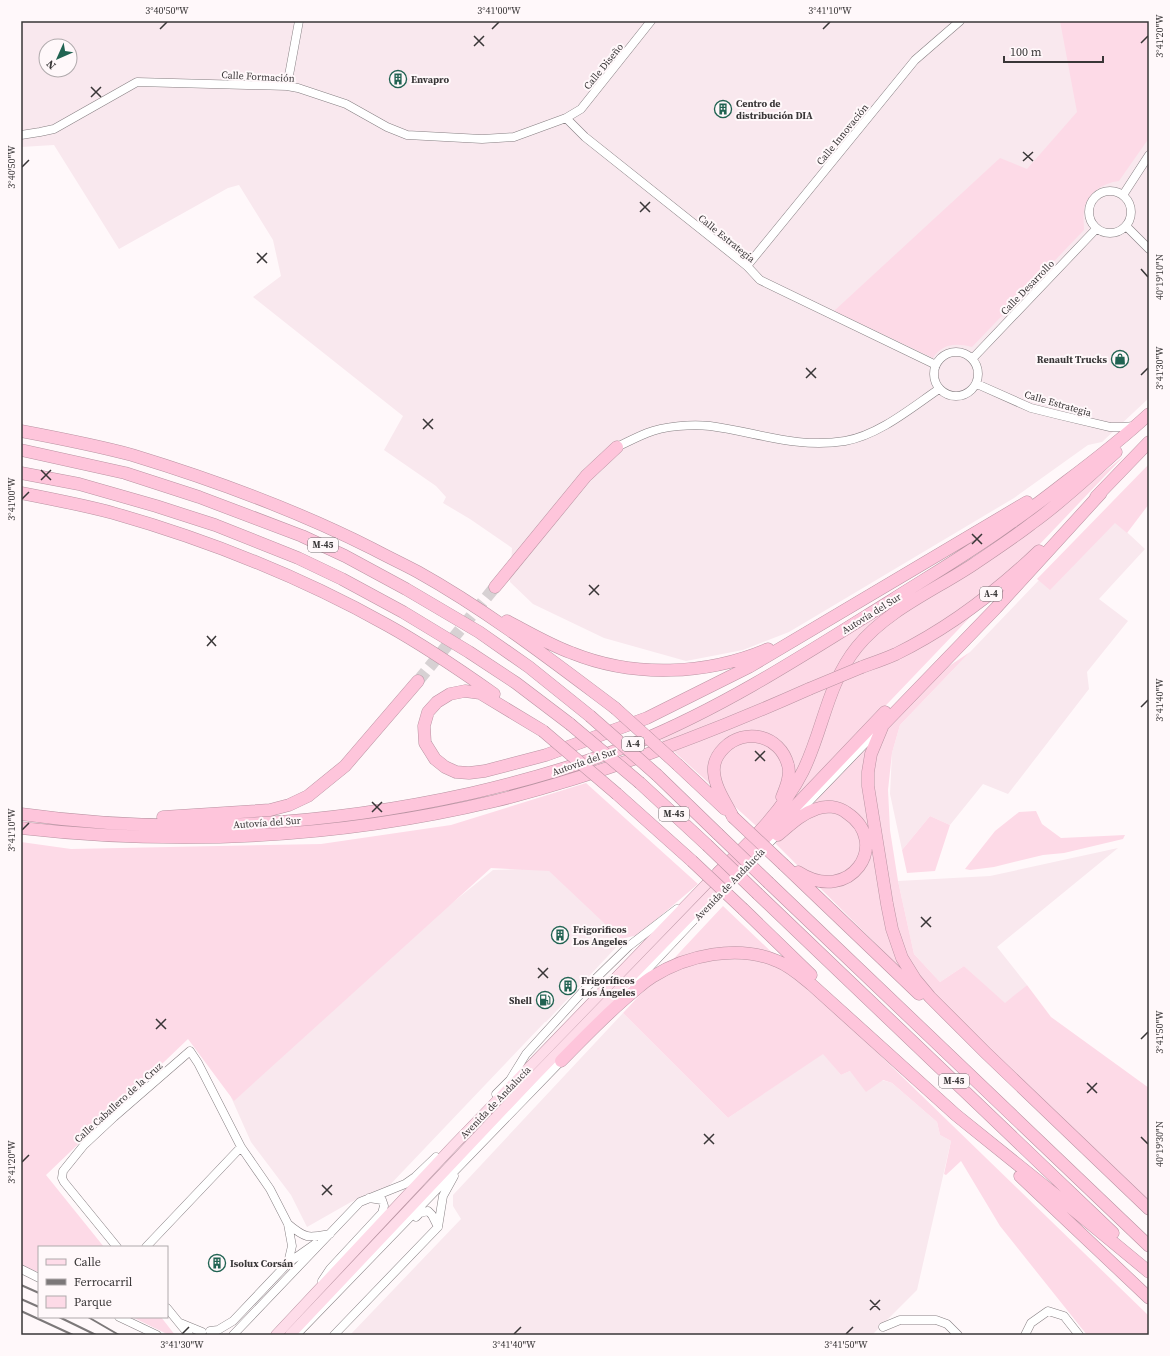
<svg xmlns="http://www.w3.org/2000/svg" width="1170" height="1356" font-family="'Source Serif 4',serif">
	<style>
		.built { fill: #f9e8ee; fill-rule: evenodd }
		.green { fill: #fddae7 }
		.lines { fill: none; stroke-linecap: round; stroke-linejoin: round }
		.highway-tunnel { stroke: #d7d1d3; stroke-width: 12; stroke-dasharray: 12 6; stroke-linecap: butt }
		.minor-casing { stroke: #867f82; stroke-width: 9 }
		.major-casing { stroke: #b993a2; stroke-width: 11 }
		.highway-casing { stroke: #b993a2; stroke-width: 13 }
		.minor { stroke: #fff; stroke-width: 8 }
		.major { stroke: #fedce9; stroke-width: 10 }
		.highway { stroke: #fec5db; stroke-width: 12 }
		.rail { stroke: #7c7879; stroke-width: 2 }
		.highway-bridge-casing { stroke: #b993a2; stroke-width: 13; stroke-linecap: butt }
		.highway-bridge { stroke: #fec5db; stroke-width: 12 }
		.ticks { fill: none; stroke: #393637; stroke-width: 1.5 }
		.labels { text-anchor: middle; stroke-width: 4; stroke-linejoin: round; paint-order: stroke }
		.shield { fill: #fff8fa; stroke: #747072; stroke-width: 1 }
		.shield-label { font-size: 9px; font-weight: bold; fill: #393637 }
		.street-label { font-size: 10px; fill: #393637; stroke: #fff8fa }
		.poi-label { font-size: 10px; font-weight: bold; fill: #393637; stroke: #fff8fa; text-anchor: start }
		.neatline { fill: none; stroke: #393637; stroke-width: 1.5 }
		.ticks-label { font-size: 10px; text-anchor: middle; fill: #393637 }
	</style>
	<rect width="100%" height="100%" fill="#fff8fa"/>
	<path class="built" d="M21 21H1149V398L1102 442 1088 445 1014 498 789 632 743 650 686 661 604 638 533 604 510 582 512 548 470 519 443 503 446 497 436 486 384 450 403 416 253 297 281 276 273 240 239 185 228 188 119 249 54 145 21 147ZM46 46H70V70H46Z
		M1115 521 1145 549 1099 599 1128 621 1087 672 1089 689 1008 794 983 784 950 825 930 816 902 850 890 794 892 753 900 725 1039 580Z
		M1118 848 997 947 1027 985 1005 1004 964 966 940 982 914 954 898 881 990 876Z
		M552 868 623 940 546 1022H545L386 1189 351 1202 307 1227 291 1195 251 1142 231 1097 344 990 493 870Z
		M623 1013 728 1118 823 1053 841 1075 850 1071 892 1083 937 1122 940 1135 951 1141 917 1290 872 1335H350L461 1219 453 1206V1195Z"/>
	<path class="green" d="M1060 21H1149V138L1119 181C1103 183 1087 193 1084 210 1083 216 1084 224 1084 230L972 347C956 343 943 343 933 358L834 311 1000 158 1027 169 1077 112Z
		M1124 456 764 833 658 737 908 595 1035 527Z
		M1149 464V504L1127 533 1115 523 1050 590 1037 579Z
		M970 652 900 725 892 753 888 790 890 830 898 881 914 954 940 982 964 966 1005 1003 1027 985 1051 1017 1149 1088V1203L908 976 774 842 850 763 920 693 949 666Z
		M586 783 698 884 638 935 621 939 549 871 491 868 234 1101 188 1039 46 1175 104 1247H39V1272L21 1267V842L71 849 321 844 451 825Z
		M1036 811 1042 824 1061 838 1125 835 1123 839 1064 853 1043 855 994 867 970 870 965 869 995 831 1019 812Z
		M930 816 950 825 935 871 907 873 902 850Z
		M723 906 885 1060 1149 1316V1335H1087L1000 1226 961 1161 946 1175 944 1174 951 1141 940 1135 937 1122 892 1083 883 1080 866 1092 850 1071 841 1075 823 1054 728 1118 623 1013Z
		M132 1317H161L175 1335H169Z"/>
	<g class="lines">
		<path class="highway-tunnel" d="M418 681 495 587"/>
		<g class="minor-casing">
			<path id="minor" d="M287 86 299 21
				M566 118 585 137 747 266 760 280 936 365
				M21 135 40 132 54 129 137 82 287 86 298 88 346 104 387 127 407 135 482 139 514 137 566 118 581 109 651 21
				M1089 212a21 21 0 1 1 42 0a21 21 0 1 1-42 0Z
				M1123 195 1149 155
				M1127 227 1149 249
				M747 266 915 60 960 21
				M934 374a22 22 0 1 1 44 0a22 22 0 1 1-44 0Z
				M973 358 1096 229
				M977 384 1031 408 1059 415 1110 427H1122L1135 426
				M617 447C627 442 637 437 647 433 664 426 692 424 710 426 756 432 797 449 845 441 879 435 911 408 939 389
				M796 815 878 730
				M750 862 781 831
				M628 990 726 886
				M496 1094 510 1080 526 1054 586 988 629 946 677 909
				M416 1217 420 1213 428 1211 432 1215 438 1227
				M288 1224C306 1239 308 1238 330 1234
				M117 1247 64 1182 62 1178 63 1171 84 1145 114 1117 190 1051 198 1063 241 1147 270 1189 288 1224 292 1246 288 1263
				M146 1247 241 1147
				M21 1269 39 1278
				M322 1281 330 1269 382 1213 384 1206 382 1200 369 1198
				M167 1308 189 1335
				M119 1317 157 1335
				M180 1323 202 1332
				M883 1327 900 1320H936L947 1324 958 1335
				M210 1331 218 1330 233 1321 288 1263 315 1244
				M233 1335 360 1202 405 1184 415 1177 436 1157
				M296 1335 564 1058
				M334 1335 438 1227 443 1196 454 1176
				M1025 1335 1031 1323 1048 1311 1064 1316 1079 1335"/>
		</g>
		<g class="major-casing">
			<path id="major" d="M276 1335 453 1146 716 874
				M290 1335 532 1079 724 881"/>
		</g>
		<g class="highway-casing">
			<path id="highway" d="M21 431C58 438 95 445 132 455 214 480 296 510 373 549 388 557 403 564 418 572 488 611 551 660 615 708
				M21 450 125 473 199 497 302 536 345 556 406 589 479 632 529 667 590 716
				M21 473 79 484 156 506 215 525 298 558 342 579 403 612 469 652 516 683 570 724
				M21 493C52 499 83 505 113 513 208 540 301 577 387 625 425 646 460 670 494 694
				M1101 493 996 608 883 725 871 754 868 772V786L887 904 892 929 902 958 915 979 930 997 986 1053 1149 1209
				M1096 497 1149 442
				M495 587 586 476 617 447
				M507 621C528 632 550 645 572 653 634 678 707 675 768 649
				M862 667C873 663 885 659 896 654 949 628 996 592 1039 551
				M543 731 480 693 465 691 450 694 437 702 428 712 424 726 425 743 435 759 445 767 456 772 469 773 485 771 546 755 647 718 749 667 1027 502
				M678 765 725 809
				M657 775 718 834
				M640 783 707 845
				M617 794 692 861
				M21 814C171 835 324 826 472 793 528 780 584 764 638 742 728 705 810 651 892 600 933 574 974 550 1012 522 1031 509 1049 495 1067 481 1095 460 1123 438 1149 414
				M163 817 270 810 289 805 308 796 345 766 418 681
				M733 817C726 803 715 788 714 772 713 762 717 755 724 748 745 727 780 735 788 765 791 775 786 787 782 797
				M21 828C179 846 340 838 495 801 603 774 708 734 809 689
				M778 835C790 825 801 814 816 809 826 805 838 806 847 813 892 843 850 906 798 872
				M784 865 919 994
				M718 873C750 842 783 811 803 771 823 731 827 684 857 647 887 610 935 590 974 564 993 551 1013 538 1031 524 1061 503 1089 476 1116 452
				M726 879 885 712
				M769 883 1149 1246
				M758 894 1113 1233
				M743 909 811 975
				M561 1061C584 1038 607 1013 633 992 639 987 645 981 652 977 687 955 738 944 777 961 790 966 801 976 812 985L956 1115 1063 1201 1149 1272
				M1020 1176 1149 1298"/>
		</g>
		<use href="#minor" class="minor"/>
		<use href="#major" class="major"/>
		<use href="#highway" class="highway"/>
		<path class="rail" d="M21 1285 39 1293
			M21 1299 39 1307
			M21 1311 73 1335
			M59 1317 96 1335
			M88 1317 119 1335"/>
		<g class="highway-bridge-casing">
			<path id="highway-bridge" d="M809 689 862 667
				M615 708 678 765
				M590 716 657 775
				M570 724 640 783
				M543 731 617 794
				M733 817 784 865
				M718 834 769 883
				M707 845 758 894
				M692 861 743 909"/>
		</g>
		<use href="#highway-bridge" class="highway-bridge"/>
	</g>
	<path class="ticks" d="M160 29 167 22M492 29 499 22M823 29 830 22M474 36 484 46M1141 43 1148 36M474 46 484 36M91 87 101 97M91 97 101 87M1023 152 1033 161M1023 161 1033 152M22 167 29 160M640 202 650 212M640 212 650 202M257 253 267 263M257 263 267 253M1141 269 1148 277M806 368 816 378M1141 375 1148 368M806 378 816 368M423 419 433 429M423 429 433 419M41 470 51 480M41 480 51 470M22 499 29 492M972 534 982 544M972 544 982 534M589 585 599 595M589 595 599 585M207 636 216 646M207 646 216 636M1141 707 1148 700M755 751 765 761M755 761 765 751M372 802 382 812M372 812 382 802M22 830 29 823M921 917 931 927M921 927 931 917M538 968 548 978M538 978 548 968M156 1019 166 1029M156 1029 166 1019M1141 1039 1148 1032M1087 1083 1097 1093M1087 1093 1097 1083M704 1134 714 1144M1141 1137 1148 1144M704 1144 714 1134M22 1162 29 1155M322 1185 332 1195M322 1195 332 1185M870 1300 880 1310M870 1310 880 1300M182 1334 189 1327M514 1334 521 1327M846 1334 853 1327"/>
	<defs>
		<g id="building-ring" transform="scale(0.9)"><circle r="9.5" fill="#fff8fa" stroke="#216352" stroke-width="1.5"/><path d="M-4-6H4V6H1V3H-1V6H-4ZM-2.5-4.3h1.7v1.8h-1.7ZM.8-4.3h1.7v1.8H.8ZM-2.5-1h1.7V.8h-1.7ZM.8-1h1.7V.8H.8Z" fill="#216352"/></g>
		<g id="shop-ring" transform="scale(0.9)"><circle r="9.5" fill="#fff8fa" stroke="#216352" stroke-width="1.5"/><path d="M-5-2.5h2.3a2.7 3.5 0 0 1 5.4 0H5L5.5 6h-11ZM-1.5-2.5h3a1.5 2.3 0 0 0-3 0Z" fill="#216352"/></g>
		<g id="fuel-ring" transform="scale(0.9)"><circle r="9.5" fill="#fff8fa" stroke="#216352" stroke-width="1.5"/><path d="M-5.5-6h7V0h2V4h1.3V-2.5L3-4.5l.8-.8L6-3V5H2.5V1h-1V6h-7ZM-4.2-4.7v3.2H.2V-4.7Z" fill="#216352"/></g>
	</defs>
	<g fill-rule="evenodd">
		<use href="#building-ring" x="398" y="79"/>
		<use href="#building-ring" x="723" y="109"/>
		<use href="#shop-ring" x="1120" y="359"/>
		<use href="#building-ring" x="560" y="935"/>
		<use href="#building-ring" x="568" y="986"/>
		<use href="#fuel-ring" x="545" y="1000"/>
		<use href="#building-ring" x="217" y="1263"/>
	</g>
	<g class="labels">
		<g class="shield">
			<rect x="308" y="538" width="30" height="14" rx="3"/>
			<rect x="980" y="587" width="22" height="14" rx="3"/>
			<rect x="622" y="737" width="22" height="14" rx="3"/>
			<rect x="659" y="807" width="30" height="14" rx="3"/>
			<rect x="939" y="1074" width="30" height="14" rx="3"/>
		</g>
		<g class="shield-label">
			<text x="323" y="548">M-45</text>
			<text x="991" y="597">A-4</text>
			<text x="633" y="747">A-4</text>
			<text x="674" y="817">M-45</text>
			<text x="954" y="1084">M-45</text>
		</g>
		<g class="street-label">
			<text transform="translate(603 66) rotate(-51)" y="4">Calle Diseño</text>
			<text transform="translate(258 76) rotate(3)" y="4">Calle Formación</text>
			<text transform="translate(842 134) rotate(-51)" y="4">Calle Innovación</text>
			<text transform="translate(727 238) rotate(39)" y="4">Calle Estrategia</text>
			<text transform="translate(1027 287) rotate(-46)" y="4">Calle Desarrollo</text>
			<text transform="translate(1058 403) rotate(16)" y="4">Calle Estrategia</text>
			<text transform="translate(871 613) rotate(-32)" y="4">Autovía del Sur</text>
			<text transform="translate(584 761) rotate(-19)" y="4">Autovía del Sur</text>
			<text transform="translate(267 822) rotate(-4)" y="4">Autovía del Sur</text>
			<text transform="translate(729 884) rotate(-46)" y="4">Avenida de Andalucía</text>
			<text transform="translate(118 1102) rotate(-42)" y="4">Calle Caballero de la Cruz</text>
			<text transform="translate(495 1102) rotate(-46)" y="4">Avenida de Andalucía</text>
		</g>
		<g class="poi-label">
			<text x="411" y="83">Envapro</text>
			<text x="736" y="107">Centro de<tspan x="736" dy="12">distribución DIA</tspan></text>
			<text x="1107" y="363" text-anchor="end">Renault Trucks</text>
			<text x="573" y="933">Frigorificos<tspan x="573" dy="12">Los Angeles</tspan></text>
			<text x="581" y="984">Frigoríficos<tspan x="581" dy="12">Los Ángeles</tspan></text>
			<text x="532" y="1004" text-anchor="end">Shell</text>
			<text x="230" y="1267">Isolux Corsán</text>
		</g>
	</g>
	<rect width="1170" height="1356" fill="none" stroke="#fff8fa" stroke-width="44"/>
	<rect x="38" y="1246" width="130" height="72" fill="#fff8fa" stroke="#b0aaac"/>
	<rect x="46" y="1259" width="20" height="6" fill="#fedce9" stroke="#b0aaac"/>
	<text x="74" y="1266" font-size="12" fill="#393637">Calle</text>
	<rect x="46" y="1279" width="20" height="6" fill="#7c7879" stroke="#b0aaac"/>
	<text x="74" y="1286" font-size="12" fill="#393637">Ferrocarril</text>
	<rect x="46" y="1296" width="20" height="12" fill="#fddae7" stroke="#b0aaac"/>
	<text x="74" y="1306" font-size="12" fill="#393637">Parque</text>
	<g transform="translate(58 58) rotate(225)"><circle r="19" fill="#fff8fa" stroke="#b0aaac"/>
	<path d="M0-3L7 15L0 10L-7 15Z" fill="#216352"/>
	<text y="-6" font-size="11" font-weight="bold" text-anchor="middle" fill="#393637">N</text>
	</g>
	<path d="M1004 56v6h99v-6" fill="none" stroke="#393637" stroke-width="2"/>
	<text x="1010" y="56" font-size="12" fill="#393637" stroke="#fff8fa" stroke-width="3" paint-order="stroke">100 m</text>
	<rect x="22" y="22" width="1126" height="1312" class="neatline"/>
	<g class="ticks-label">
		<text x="167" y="14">3°40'50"W</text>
		<text x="499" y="14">3°41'00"W</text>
		<text x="830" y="14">3°41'10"W</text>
		<text transform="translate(1159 36) rotate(-90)" y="4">3°41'20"W</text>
		<text transform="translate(11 167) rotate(-90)" y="4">3°40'50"W</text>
		<text transform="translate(1159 277) rotate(-90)" y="4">40°19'10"N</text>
		<text transform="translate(1159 368) rotate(-90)" y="4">3°41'30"W</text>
		<text transform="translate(11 499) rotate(-90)" y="4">3°41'00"W</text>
		<text transform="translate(1159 700) rotate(-90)" y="4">3°41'40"W</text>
		<text transform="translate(11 830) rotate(-90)" y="4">3°41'10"W</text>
		<text transform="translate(1159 1032) rotate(-90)" y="4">3°41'50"W</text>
		<text transform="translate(1159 1144) rotate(-90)" y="4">40°19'30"N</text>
		<text transform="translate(11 1162) rotate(-90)" y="4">3°41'20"W</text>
		<text x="182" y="1348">3°41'30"W</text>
		<text x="514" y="1348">3°41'40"W</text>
		<text x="846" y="1348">3°41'50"W</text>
	</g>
</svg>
